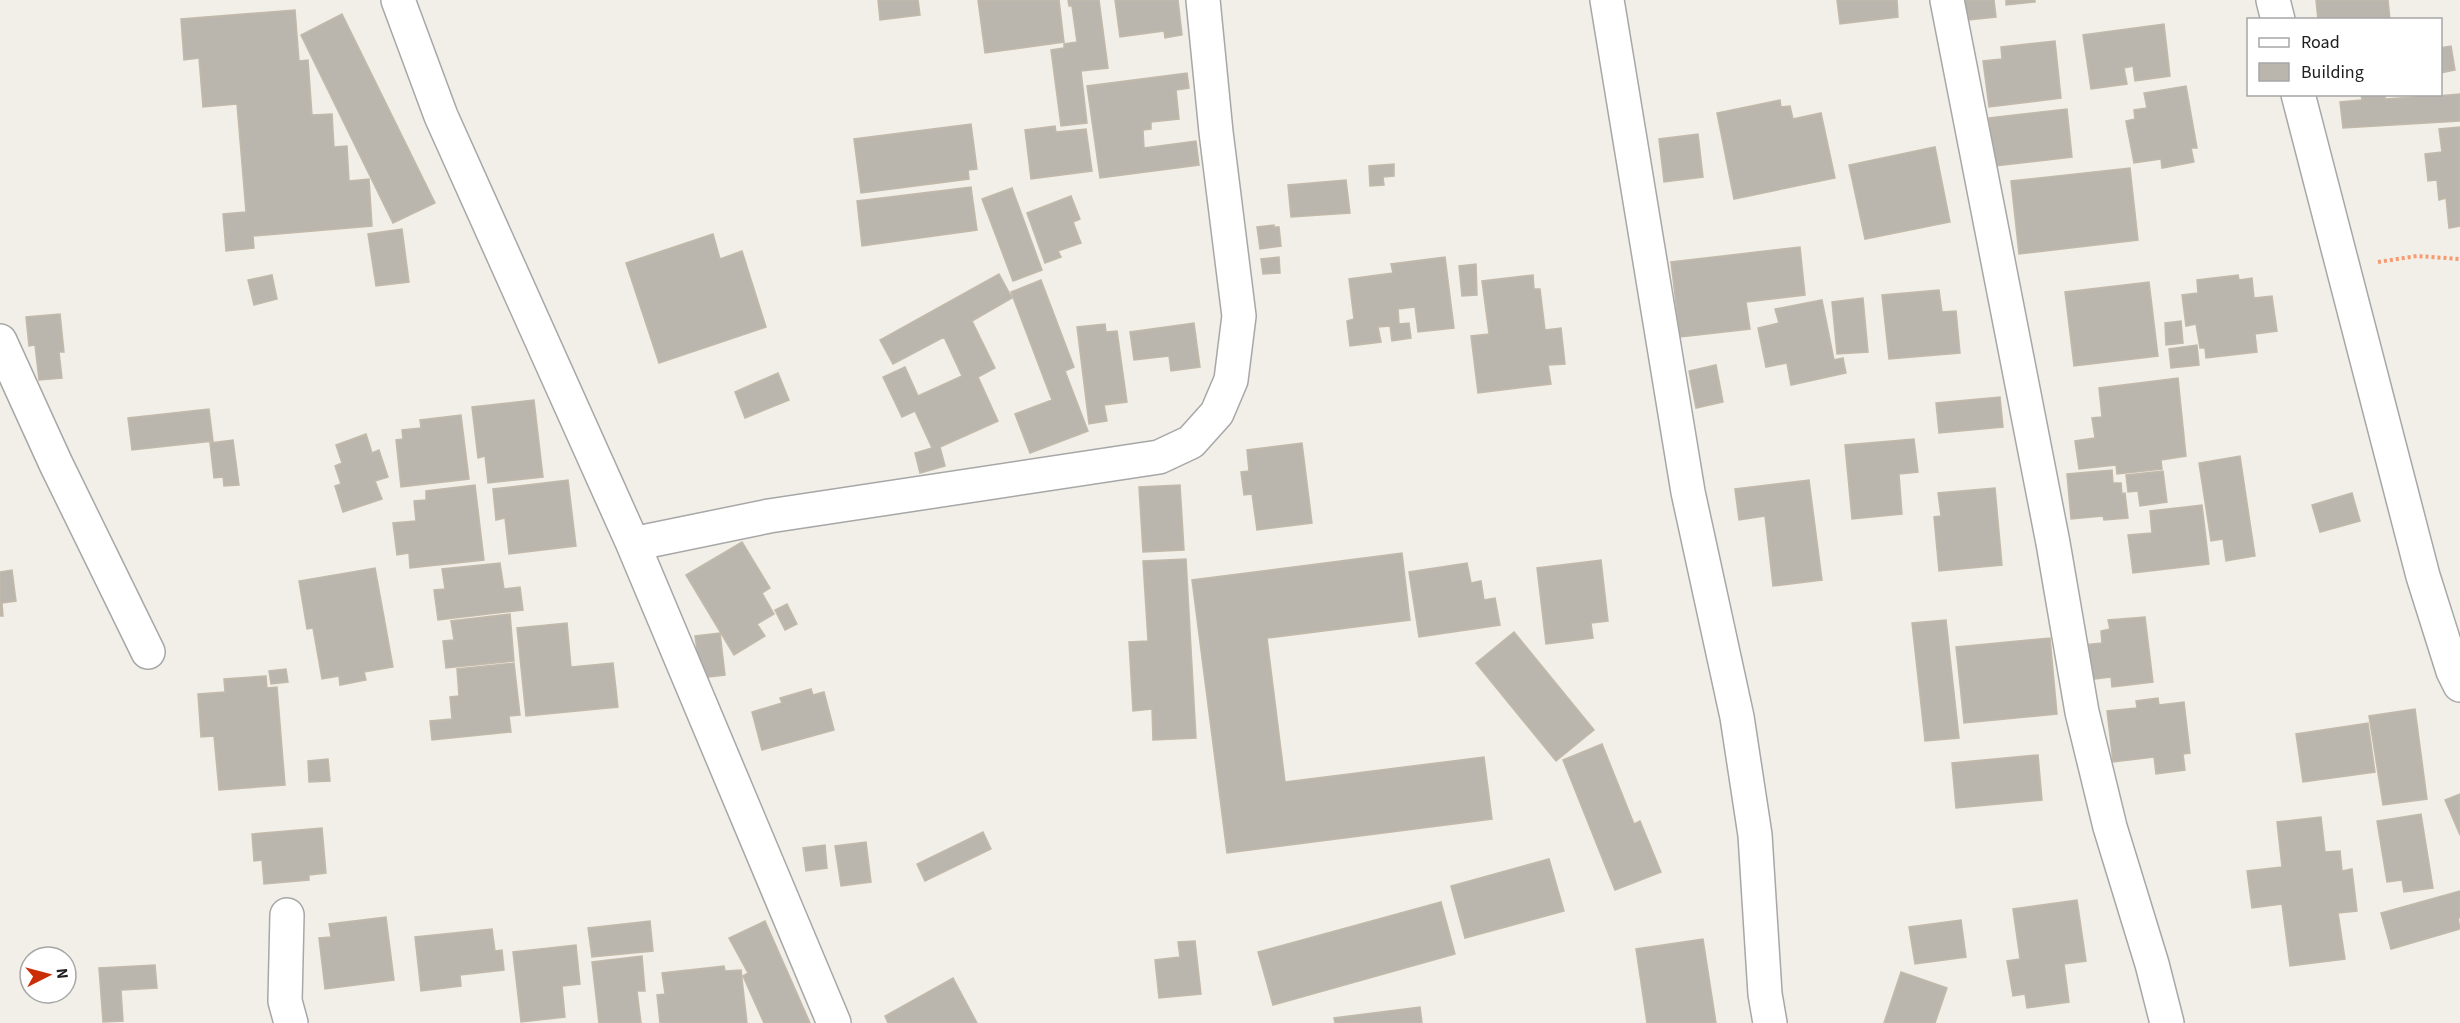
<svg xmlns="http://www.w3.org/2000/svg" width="2460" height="1023" font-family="'Source Sans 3',sans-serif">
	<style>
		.building { fill: #bab6ad; stroke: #c2b9aa; stroke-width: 1.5 }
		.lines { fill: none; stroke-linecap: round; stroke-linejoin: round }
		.street-casing { stroke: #a7a7a7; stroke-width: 36 }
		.path { stroke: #f69a72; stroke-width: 4; stroke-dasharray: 3 3; stroke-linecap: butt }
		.street { stroke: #fff; stroke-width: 33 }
	</style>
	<rect width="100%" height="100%" fill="#f1efe7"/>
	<path class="building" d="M878 0H918L920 15 880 20Z
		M978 0H1059L1064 42 985 53Z
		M1068 0H1099L1108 68 1081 71 1087 123 1061 126 1051 50 1064 48V44L1077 42 1072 6H1069Z
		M1115 0H1178L1182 35 1165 38 1164 31 1120 37Z
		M1837 0H1897L1898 17 1840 24Z
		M1957 0H1994L1996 17 1959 21Z
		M2006 0H2035V2L2006 5Z
		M2316 0H2388L2390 20H2318Z
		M295 10 299 61 308 60 312 115 332 114 334 147 347 146 349 181 369 179 372 226 253 236 254 248 226 251 223 214 246 212 237 104 203 107 199 58 184 60 181 19Z
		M342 14 435 203 393 223 301 35Z
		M2164 24 2170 76 2135 81 2133 66 2124 68 2127 84 2091 89 2083 35Z
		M2055 41 2061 98 1989 107 1983 61 2002 59 2001 47Z
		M2451 46 2455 70 2440 73V48Z
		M1187 73 1189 88 1176 90 1179 119 1151 122V129L1143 130 1144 148 1196 141 1199 165 1100 178 1087 86Z
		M2186 86 2197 148H2191L2194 162 2162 168 2161 159 2134 163 2126 121 2135 119 2134 110 2147 108 2144 93Z
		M2361 94H2385V99L2415 97V94H2437V96L2460 94V121L2343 128 2340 102 2362 100Z
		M1780 100 1781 107 1790 106 1793 119 1821 113 1835 178 1734 199 1717 113Z
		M2067 109 2072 157 1995 166 1989 118Z
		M971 124 977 169 968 170 969 179 861 193 854 139Z
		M1055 126 1056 132 1086 129 1092 171 1031 179 1025 130Z
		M2460 127V226L2449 228 2446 198 2439 200 2437 180 2428 181 2425 154 2442 152 2439 129Z
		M1698 134 1703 177 1664 182 1659 139Z
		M1935 147 1950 222 1865 239 1849 165Z
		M1394 164V176L1383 177 1384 185 1370 186 1369 166Z
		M2130 168 2138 240 2019 254 2011 181Z
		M1346 180 1350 213 1291 217 1288 185Z
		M971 187 977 230 862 246 857 201Z
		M1012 188 1042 270 1013 281 982 199Z
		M1071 196 1080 219 1073 222 1081 243 1058 251 1061 257 1045 263 1027 213Z
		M1274 225V227H1279L1281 246 1260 249 1257 227Z
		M402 229 409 282 376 286 368 234Z
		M713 234 720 259 742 251 766 327 659 363 626 263Z
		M1800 247 1805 295 1746 302 1750 329 1680 337 1671 262Z
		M1279 257 1280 273 1263 274 1261 259Z
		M1445 257 1454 328 1418 332 1415 307 1398 309 1399 324 1409 323 1411 338 1392 341 1390 326 1378 327 1381 342 1350 346 1347 321 1354 319 1349 279 1393 273 1391 264Z
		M1476 264 1477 295 1462 296 1459 266Z
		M999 274 1012 298 972 321 995 368 978 377 998 421 940 447 945 466 920 473 915 453 932 448 915 411 902 417 883 377 905 367 918 396 962 376 944 337 893 364 880 340Z
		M272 275 277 299 254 305 248 280Z
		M1533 275 1534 289H1540L1545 330 1561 328 1565 364 1548 365 1551 384 1478 393 1471 336 1489 334 1482 281Z
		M2238 275 2239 280 2252 278 2254 298 2272 296 2277 331 2255 334 2257 352 2206 358 2205 348H2200L2196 324 2186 326 2182 295 2198 293 2197 280Z
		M1041 280 1074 367 1065 371 1088 431 1030 453 1015 414 1052 400 1011 292Z
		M2149 282 2158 356 2074 366 2065 292Z
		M1939 290 1942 312 1956 311 1960 353 1889 359 1882 295Z
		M1863 298 1868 352 1837 354 1832 302Z
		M1822 300 1834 360 1843 358 1846 373 1791 385 1787 363 1766 367 1758 328 1779 323 1775 309Z
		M60 314 64 352H59L62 378 39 380 35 345 29 346 26 317Z
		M2181 321 2183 343 2166 345 2165 323Z
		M1194 323 1200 367 1171 371 1169 356 1134 360 1130 332Z
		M1105 324 1106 332 1117 331 1127 402 1104 405 1107 421 1089 424 1077 327Z
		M2197 345 2199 365 2171 368 2169 349Z
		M1716 365 1723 402 1696 408 1689 371Z
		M778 373 789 400 745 418 735 392Z
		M2178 378 2186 456 2161 460 2162 469 2117 474 2116 465 2079 469 2075 441 2095 438 2092 418 2102 417 2099 388Z
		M2000 397 2003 427 1939 433 1936 403Z
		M534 400 543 477 488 483 485 456 478 458 472 407Z
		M209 409 213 441 132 450 128 418Z
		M461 415 469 479 401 487 396 440 403 439 402 430 421 428 420 420Z
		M366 434 372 453 379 450 388 477 375 481 382 499 343 512 335 486 341 484 335 466 342 463 336 445Z
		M1914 439 1918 472 1899 474 1902 514 1852 519 1845 445Z
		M233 440 239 485 224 486 223 477 214 478 210 443Z
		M1302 443 1312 523 1257 530 1252 494 1244 495 1241 472 1249 471 1247 450Z
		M2240 456 2255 556 2226 561 2223 539 2211 541 2199 463Z
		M2112 470 2113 483H2121L2122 494 2125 493 2128 518 2104 520 2103 516 2071 519 2067 474Z
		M2163 471 2167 502 2140 506 2138 491 2128 492 2126 475Z
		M568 480 576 546 509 554 505 518 496 520 493 489Z
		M1809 480 1822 580 1773 586 1765 516 1739 520 1735 489Z
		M475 485 484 560 410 568 409 553 397 555 393 523 416 521 414 501 426 500V491Z
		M1180 485 1184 550 1143 552 1139 487Z
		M1995 488 2002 565 1939 571 1934 517 1941 516 1938 493Z
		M2352 493 2360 521 2320 532 2312 505Z
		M2202 505 2209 564 2133 573 2128 535 2152 533 2150 511Z
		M742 542 770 588 762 593 774 614 757 624 765 636 734 655 686 575Z
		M1402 553 1410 620 1267 638 1285 782 1484 757 1492 819 1227 853 1192 580Z
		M1186 559 1196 738 1153 740 1152 709 1133 711 1129 642 1148 641 1143 561Z
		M1601 560 1608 621 1591 623 1593 638 1546 644 1537 568Z
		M500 563 504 589 520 587 523 610 438 620 434 590 445 589 442 569Z
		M1467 563 1471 583 1481 581 1484 600 1495 598 1500 625 1419 637 1409 572Z
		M375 568 393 667 364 672 366 680 340 685 339 676 322 679 313 628 307 629 299 581Z
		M12 570 16 601 2 603 3 616H0V572Z
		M787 604 797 624 785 630 775 610Z
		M510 614 514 661 446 668 443 641 454 640 451 621Z
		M2145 617 2153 682 2112 687 2111 677 2087 680 2083 645 2102 643 2101 631 2110 629 2108 620Z
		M1946 620 1959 738 1925 741 1912 623Z
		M567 623 571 667 613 663 618 707 526 716 517 628Z
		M1514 632 1594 730 1556 761 1476 663Z
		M720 633 725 675 701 678 695 636Z
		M2050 638 2057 714 1964 723 1956 647Z
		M514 663 520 715 509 716 511 732 432 740 430 721 452 719 450 697 459 696 457 669Z
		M286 669 288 682 271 684 269 671Z
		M266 676 267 688 277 687 285 785 219 790 214 736 201 737 198 694 225 692 224 679Z
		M811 689 813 695 824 692 834 730 762 750 752 712 782 703 780 698Z
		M2158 698 2159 705 2184 702 2190 753 2183 754 2185 770 2156 774 2154 757 2113 762 2107 711 2137 708 2136 701Z
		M2415 709 2427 799 2383 805 2369 716Z
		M2368 723 2375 772 2303 782 2296 734Z
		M1602 744 1634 824 1640 821 1661 872 1615 890 1563 760Z
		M2038 755 2042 800 1956 808 1952 763Z
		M328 759 330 781 309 782 308 761Z
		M2460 794V835L2445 800Z
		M2421 814 2433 888 2404 892 2402 880 2387 882 2377 821Z
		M2321 817 2325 852 2340 851 2342 871 2352 869 2357 911 2338 913 2345 959 2290 966 2282 904 2252 908 2247 871 2282 867 2277 822Z
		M322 828 326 873 309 875V880L264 884 262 860 254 861 252 834Z
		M983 832 991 849 925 881 917 864Z
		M866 842 871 882 841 886 835 846Z
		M825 845 827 868 806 871 803 848Z
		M1549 859 1564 911 1465 938 1451 886Z
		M2460 891V918H2458L2460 929 2391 949 2381 913Z
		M2077 900 2086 961 2064 964 2069 1002 2027 1008 2025 994 2013 996 2007 961 2020 959 2013 909Z
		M1441 902 1455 954 1273 1005 1258 952Z
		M386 917 394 980 325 989 319 938 331 937 329 924Z
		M1961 920 1966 957 1915 964 1909 927Z
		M650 921 653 951 592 957 588 928Z
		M765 921 810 1023H764L743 976 748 973 729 938Z
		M492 929 495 951 502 950 504 970 460 975 461 986 421 991 415 937Z
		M1703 939 1716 1023H1647L1636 949Z
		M1195 941 1201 994 1159 998 1155 960 1180 957 1178 942Z
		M576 945 580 984 562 986 565 1017 521 1022 513 952Z
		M642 956 645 991H637L641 1023H599L592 962Z
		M155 965 157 988 121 990 123 1021 103 1022 99 968Z
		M724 966 725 971 741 970 747 1023H660L657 995 665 994 662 973Z
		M1901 972 1947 988 1935 1023H1884Z
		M953 978 977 1023H888L885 1016Z
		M1420 1007 1422 1023H1335L1334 1018Z"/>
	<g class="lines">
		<g class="street-casing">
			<path id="street" d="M398 0 441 116 633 544 834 1023
				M1607 0 1688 492 1737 717 1755 835 1765 994 1770 1023
				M1947 0 2053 543 2082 712 2110 827 2152 964 2167 1023
				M2273 0 2278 20
				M2298 94 2423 576 2453 671 2460 685
				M0 341 56 464 148 652
				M633 544 769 516 1159 457 1191 442 1217 413 1231 380 1239 316 1216 132 1203 0
				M287 915 285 1001 291 1023"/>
		</g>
		<path class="path" d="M2378 262 2417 256 2460 259"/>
		<use href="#street" class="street"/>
	</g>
	<rect x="2247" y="18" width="195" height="78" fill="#ffffff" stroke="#a6a6a6" stroke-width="1.5"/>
	<rect x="2259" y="38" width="30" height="9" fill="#ffffff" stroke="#a6a6a6" stroke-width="1.5"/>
	<text x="2301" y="48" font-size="18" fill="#202020">Road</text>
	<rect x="2259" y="63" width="30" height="18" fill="#bab6ad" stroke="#a6a6a6" stroke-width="1.5"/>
	<text x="2301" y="78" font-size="18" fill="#202020">Building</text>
	<g transform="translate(48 975) rotate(84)"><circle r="28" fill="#ffffff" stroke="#a6a6a6" stroke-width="1.5"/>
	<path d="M0-4.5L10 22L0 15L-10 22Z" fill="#cb2d05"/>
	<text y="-9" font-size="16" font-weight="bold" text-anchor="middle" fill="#202020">N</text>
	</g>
</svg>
